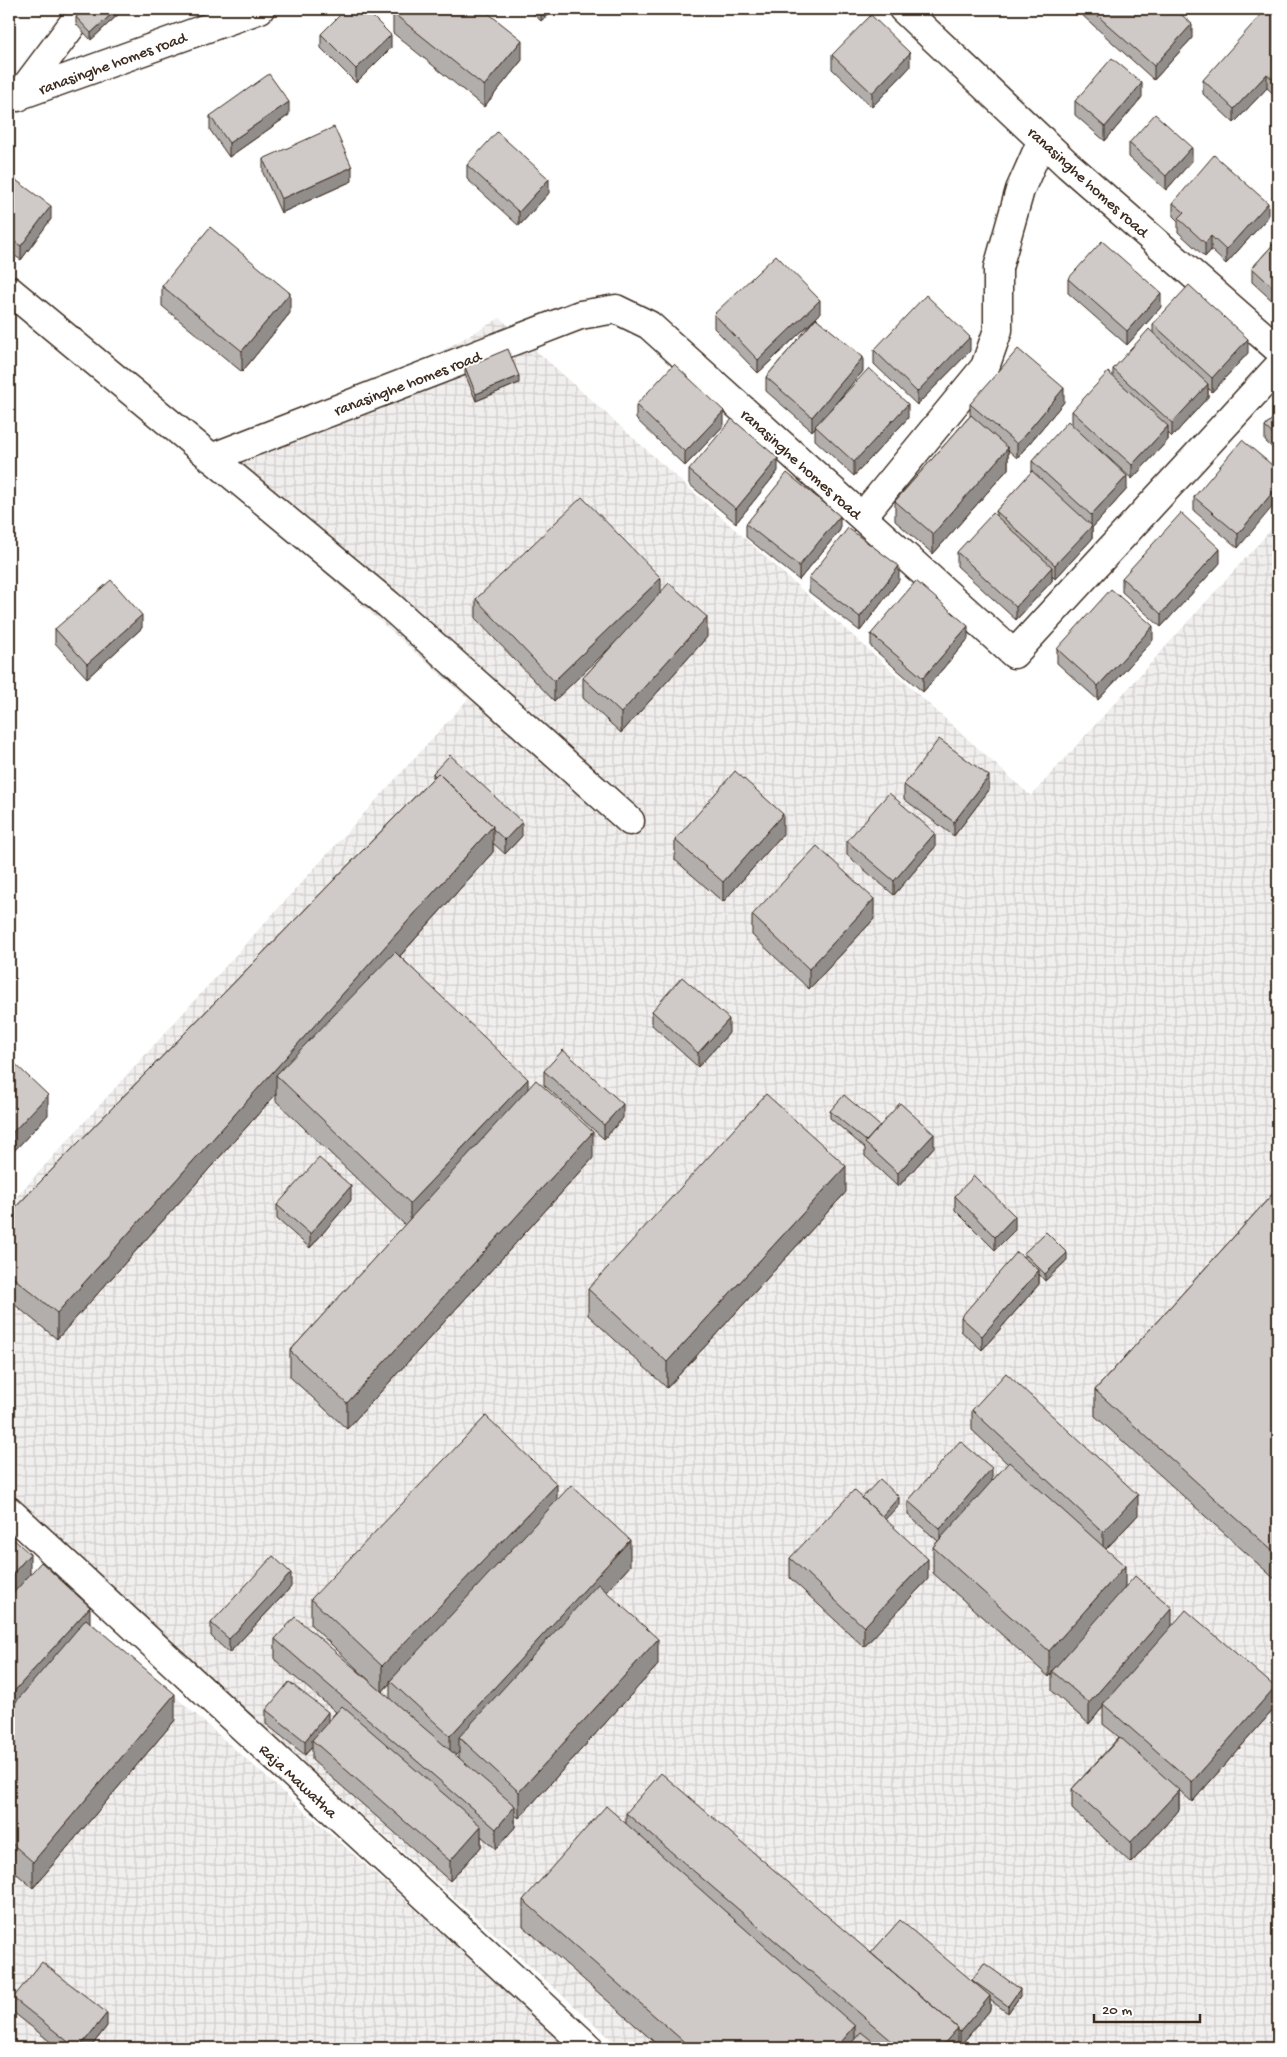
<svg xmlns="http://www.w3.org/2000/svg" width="1287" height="2057" font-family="'Gochi Hand',sans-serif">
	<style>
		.industrial { fill: url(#industrial-grid) }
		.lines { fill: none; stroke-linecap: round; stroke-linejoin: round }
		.minor-casing { stroke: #3b2a1e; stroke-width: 31 }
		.minor { stroke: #fff; stroke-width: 28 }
		.wall { fill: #b2aeab; stroke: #3b2a1e; fill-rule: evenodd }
		.shaded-wall { fill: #918d8b; stroke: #3b2a1e }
		.building { fill: #cfcac7; stroke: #3b2a1e }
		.labels { text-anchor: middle; stroke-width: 4; stroke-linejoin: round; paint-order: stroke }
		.street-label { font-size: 16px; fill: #3b2a1e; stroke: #fff }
	</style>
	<defs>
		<pattern id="industrial-grid" width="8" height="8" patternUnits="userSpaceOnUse" patternTransform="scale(1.25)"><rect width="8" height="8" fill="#f1efee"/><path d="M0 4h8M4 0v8" fill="none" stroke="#d0cdcc"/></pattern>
	</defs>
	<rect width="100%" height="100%" fill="#fff"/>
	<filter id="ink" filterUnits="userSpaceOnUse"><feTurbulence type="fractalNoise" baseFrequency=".02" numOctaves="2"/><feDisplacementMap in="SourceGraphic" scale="10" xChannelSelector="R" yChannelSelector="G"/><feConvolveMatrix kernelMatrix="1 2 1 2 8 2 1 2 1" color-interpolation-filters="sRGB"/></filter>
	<g filter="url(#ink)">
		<path class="industrial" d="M500 318 1031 796 1278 522V2048H621L9 1498V1205L468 699 218 478Z
			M9 1549 563 2040 572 2048H9Z"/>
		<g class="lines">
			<g class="minor-casing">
				<path id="minor" d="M903 9 1068 165 1278 349
					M20 95 260 9
					M18 97 84 9
					M9 290 389 605 630 821
					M211 458 580 315 616 309 649 325 1014 654 1278 367
					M862 517 985 367 998 330V268L1020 190 1042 140
					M9 1511 589 2048"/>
			</g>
			<use href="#minor" class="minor"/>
		</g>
		<path class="wall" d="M124 9 91 40 76 24V17Z
			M528 9H554L541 21Z
			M1082 9H1175L1192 38 1154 80 1082 15Z
			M393 13 522 60 484 107 393 33Z
			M1278 16V98L1267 88 1234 123 1203 94V80Z
			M321 34 391 48 356 83 321 48Z
			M832 55 910 67 872 107 832 69Z
			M1142 97 1105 141 1075 115V101Z
			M289 115 229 157 210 130V116Z
			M1129 143 1192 161 1166 190 1129 157Z
			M263 159 352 181 281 213 263 173Z
			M467 165 549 193 519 226 467 179Z
			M9 175 51 219 21 260 9 252Z
			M1173 203 1268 217 1226 264 1211 250 1205 257 1178 232V221L1173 216Z
			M1278 239V306L1252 282V268Z
			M1068 279 1161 307 1127 345 1068 293Z
			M162 286 290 313 242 372 162 306Z
			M714 314H820L816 318 863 371 829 411 908 418 854 476 815 440V427L812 431 766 391V377L816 318 758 373 714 328Z
			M1153 324 1248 353 1212 392 1208 388V397L1172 437 1168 433V440L1132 479 1099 449 1127 489 1092 528V539L1055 579 1052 576V581L1016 620 957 566V552L996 516V511L1032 472V461L1072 425V411L1113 376V369L1153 333Z
			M874 350 970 351 917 405 874 364Z
			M465 367 519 383 476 401 465 374Z
			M1064 402 1017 458 1008 450V469L933 554 895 521V501L970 416V404Z
			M636 405 724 425 685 466 636 419Z
			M1278 412V453L1265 441V427Z
			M689 470 778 471 736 523 689 484Z
			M1278 470 1238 548 1194 511V497Z
			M746 524 840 530 799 580 746 537Z
			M1220 563 1161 627 1122 592V578Z
			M809 578 899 580 860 631 809 592Z
			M661 592 707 637 621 733 583 698V678L615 642 554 701 476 619V599Z
			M142 628 87 678 55 643V629Z
			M871 634 968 639 923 692 871 647Z
			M1153 640 1098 700 1057 663V649Z
			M433 773 522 836 505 854 493 843V852L400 956 528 1089 593 1158 347 1429 290 1377V1351L405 1225 276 1101V1094L57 1339 9 1300V1214L433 778Z
			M904 785 989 790 954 836 904 799Z
			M783 834 723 902 675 860V840Z
			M847 841 935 847 894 895 847 855Z
			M752 915 874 919 809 989 752 935Z
			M652 1011 729 1033 698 1067 652 1025Z
			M9 1058 48 1115 12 1153 9 1150Z
			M544 1071 623 1118 604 1139 544 1085Z
			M830 1111 880 1126 934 1147 898 1187 865 1156V1148L830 1118Z
			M1278 1188V1582L1095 1416V1390Z
			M846 1192 667 1388 588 1315V1289Z
			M955 1196 1015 1230 995 1250 955 1210Z
			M351 1200 310 1248 277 1219V1205Z
			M1024 1253 1067 1260 1045 1281 1039 1274V1284L982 1350 961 1331V1317L1024 1257Z
			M972 1410 1138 1515 1106 1549 1125 1587 1172 1626 1275 1708 1192 1802 1179 1790V1810L1131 1863 1072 1809V1789L1119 1737 1103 1724V1707L1089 1724 1052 1691V1673L1049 1677 933 1573V1547L938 1541 908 1515V1501L992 1481 1008 1464 972 1430Z
			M862 1498 899 1505 885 1519 928 1579 864 1647 790 1578V1558Z
			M557 1500 630 1566 606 1592 658 1665 519 1818 515 1815V1827L496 1849 481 1836V1847L450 1881 312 1760V1747L305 1755 266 1724V1710L328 1721 336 1712 275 1660V1639L378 1689 311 1625V1599ZM390 1683V1699L382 1692ZM459 1752V1758L456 1755Z
			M9 1535 30 1575 90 1623 175 1720 33 1888 9 1867Z
			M291 1587 229 1653 211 1636V1623Z
			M626 1813 871 1953 972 1981 1020 1996 1008 2013 990 2000V2010L960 2046 958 2044V2048H661L523 1926V1900L626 1824Z
			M13 1998 107 2026 90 2048H58L13 2012Z"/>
		<path class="shaded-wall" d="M117 9H124L91 40V33Z
			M541 9H554L541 21Z
			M1192 24V38L1154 80V66Z
			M391 35V48L356 83V69Z
			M522 40V60L484 107V86Z
			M910 53V67L872 107V93Z
			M1267 74V88L1234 123V109Z
			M1142 83V97L1105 141V127Z
			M289 102V115L229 157V143Z
			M1192 147V161L1166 190V176Z
			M352 167V181L281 213V199Z
			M549 179V193L519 226V212Z
			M1268 203V217L1226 264V250Z
			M51 206V219L21 260V246Z
			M1211 236V250L1205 257V243Z
			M290 293V313L242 372V351Z
			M1161 293V307L1127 345V331Z
			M820 300V314L758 373V360Z
			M970 337V351L917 405V392Z
			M1248 339V353L1212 392V378Z
			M863 357V371L812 431V417Z
			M519 376V383L476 401V394Z
			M1208 384V397L1172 437V423Z
			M1064 388V402L1017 458V444Z
			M908 404V418L854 476V462Z
			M724 411V425L685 466V452Z
			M1168 426V440L1132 479V465Z
			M1008 448V469L933 554V534Z
			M778 458V471L736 523V509Z
			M1127 476V489L1092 528V539L1055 579V565L1091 526V515Z
			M1278 486V500L1238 548V534Z
			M840 516V530L799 580V566Z
			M1220 549V563L1161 627V614Z
			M899 566V580L860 631V617Z
			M1052 567V581L1016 620V607Z
			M661 578V599L554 701V681Z
			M142 615V628L87 678V664Z
			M707 617V637L621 733V713Z
			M968 626V639L923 692V678Z
			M1153 626V640L1098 700V686Z
			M989 776V790L954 836V822Z
			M783 814V834L723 902V882Z
			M522 822V836L505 854V840Z
			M493 826V852L285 1084 276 1075V1094L57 1339V1313Z
			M935 833V847L894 895V881Z
			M874 899V919L809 989V969Z
			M729 1019V1033L698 1067V1053Z
			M528 1079V1105L410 1229V1203Z
			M48 1095V1115L12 1153V1133Z
			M623 1104V1118L604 1139V1125Z
			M593 1132V1158L347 1429V1403Z
			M934 1134V1147L898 1187V1173Z
			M846 1166V1192L667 1388V1362Z
			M351 1186V1200L310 1248V1234Z
			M1015 1216V1230L995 1250V1237Z
			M1067 1253V1260L1045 1281V1274Z
			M1039 1270V1284L982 1350V1336Z
			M992 1468V1482L940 1543V1529Z
			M557 1484V1510L390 1681V1683L382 1692V1666Z
			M1138 1495V1515L1103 1552V1532Z
			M899 1497V1505L879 1526V1519Z
			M630 1540V1566L466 1744 459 1737V1752L450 1762V1736Z
			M30 1554V1580L9 1604V1578Z
			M928 1559V1579L864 1647V1627Z
			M1125 1566V1592L1052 1671V1673L1049 1677V1651Z
			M291 1573V1587L229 1653V1639Z
			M90 1607V1628L9 1717V1697Z
			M1172 1608V1628L1103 1704V1707L1089 1724V1703Z
			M658 1639V1665L519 1818V1792Z
			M1275 1687V1708L1192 1802V1782Z
			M175 1694V1720L33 1888V1862Z
			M328 1712V1726L312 1740V1747L305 1755V1741Z
			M1179 1790V1810L1131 1863V1842Z
			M515 1806V1827L496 1849V1829Z
			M481 1826V1847L450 1881V1861Z
			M1020 1989V1996L1008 2013V2006Z
			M990 1996V2010L960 2046V2032Z
			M107 2013V2026L90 2048H79Z
			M855 2026V2048H836Z
			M958 2028V2048H940Z"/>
		<path class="building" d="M85 9H117L91 33 76 17Z
			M346 9H365L391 35 356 69 321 34Z
			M396 9H483L522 40 484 86 393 13Z
			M1090 9H1175L1192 24 1154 66Z
			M1266 9H1270L1278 16V84L1267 74 1234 109 1203 80Z
			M871 15 910 53 872 93 832 55Z
			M1112 58 1142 83 1105 127 1075 101Z
			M269 74 289 102 229 143 210 116Z
			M1155 114 1192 147 1166 176 1129 143Z
			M334 127 352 167 281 199 263 159Z
			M497 132 549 179 519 212 467 165Z
			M1214 155 1268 203 1226 250 1211 236 1205 243 1178 218 1184 212 1173 203Z
			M9 175 51 206 21 246 9 238Z
			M210 227 290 293 242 351 162 286Z
			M1278 239V292L1252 268Z
			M1102 241 1161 293 1127 331 1068 279Z
			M776 255 820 300 758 360 714 314Z
			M1189 285 1248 339 1212 378 1153 324Z
			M926 295 970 337 917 392 874 350Z
			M816 318 863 357 812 417 766 377Z
			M1149 329 1208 384 1172 423 1113 369Z
			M508 349 519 376 476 394 465 367Z
			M1018 349 1064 388 1017 444 970 404Z
			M674 364 724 411 685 452 636 405Z
			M869 368 908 404 854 462 815 426Z
			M1108 372 1168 426 1132 465 1072 411Z
			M1278 412V439L1265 427Z
			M971 415 1008 448 933 534 895 501Z
			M732 419 778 458 736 509 689 470Z
			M1068 421 1127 476 1091 515 1032 461Z
			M1242 440 1278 470V486L1238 534 1194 497Z
			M1032 471 1092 526 1055 565 996 511Z
			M787 473 840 516 799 566 746 524Z
			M582 497 661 578 554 681 476 599Z
			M993 513 1052 567 1016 607 957 552Z
			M1181 513 1220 549 1161 614 1122 578Z
			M848 528 899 566 860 617 809 578Z
			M111 580 142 615 87 664 55 629Z
			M916 581 968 626 923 678 871 634Z
			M669 583 707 617 621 713 583 678Z
			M1111 589 1153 626 1098 686 1057 649Z
			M939 739 989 776 954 822 904 785Z
			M450 755 522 822 505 840 493 829V826L438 773 435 776 433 773Z
			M735 771 783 814 723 882 675 840Z
			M438 773 493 826 57 1313 9 1274V1214Z
			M889 793 935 833 894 881 847 841Z
			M817 846 874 899 809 969 752 915Z
			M395 952 528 1079 410 1203 276 1075Z
			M682 977 729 1019 698 1053 652 1011Z
			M563 1050 623 1104 604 1125 544 1071Z
			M9 1058 48 1095 12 1133 9 1130Z
			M536 1080 593 1132 347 1403 290 1351Z
			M766 1094 846 1166 667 1362 588 1289Z
			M844 1095 880 1126 866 1141 830 1111Z
			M900 1103 934 1134 898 1173 865 1143Z
			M319 1158 351 1186 310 1234 277 1205Z
			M974 1176 1015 1216 995 1237 955 1196Z
			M1278 1188V1556L1095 1390Z
			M1046 1232 1067 1253 1045 1274 1024 1253Z
			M1017 1252 1039 1270 982 1336 961 1317Z
			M1006 1373 1138 1495 1103 1532 972 1410Z
			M486 1416 557 1484 382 1666 311 1599Z
			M960 1441 992 1468 940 1529 908 1501Z
			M1009 1462 1125 1566 1049 1651 933 1547Z
			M880 1479 899 1497 882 1516 862 1498Z
			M571 1485 630 1540 450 1736 390 1681Z
			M854 1490 928 1559 864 1627 790 1558Z
			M9 1535 30 1554 9 1578Z
			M273 1556 291 1573 229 1639 211 1623Z
			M41 1562 90 1607 9 1697V1598Z
			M1135 1576 1172 1608 1089 1703 1052 1671Z
			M598 1584 658 1639 519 1792 459 1737Z
			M1186 1610 1275 1687 1192 1782 1103 1704Z
			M295 1617 515 1806 496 1829 275 1639Z
			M86 1619 175 1694 33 1862 9 1841V1710Z
			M289 1682 328 1712 305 1741 266 1710Z
			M342 1706 481 1826 450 1861 312 1740Z
			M1120 1737 1179 1790 1131 1842 1072 1789Z
			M661 1773 958 2028 940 2048H900L626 1813Z
			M606 1806 855 2026 836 2048H691L523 1900Z
			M900 1920 990 1996 960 2032 958 2030V2028L871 1953Z
			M42 1962 107 2013 79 2048H76L13 1998Z
			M984 1963 1020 1989 1008 2006 972 1980Z
			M861 2032 881 2048H847Z
			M9 2038 19 2048H9Z
			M134 2042 141 2048H128Z"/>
	</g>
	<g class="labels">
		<g class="street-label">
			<text transform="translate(112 62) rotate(-20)" y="6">ranasinghe homes road</text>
			<text transform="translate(1089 181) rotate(42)" y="6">ranasinghe homes road</text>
			<text transform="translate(407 382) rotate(-21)" y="6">ranasinghe homes road</text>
			<text transform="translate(802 463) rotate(42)" y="6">ranasinghe homes road</text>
			<text transform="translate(299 1780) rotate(43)" y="6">Raja Mawatha</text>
		</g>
	</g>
	<rect width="1287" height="2057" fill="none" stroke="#fff" stroke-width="30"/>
	<rect x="15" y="15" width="1257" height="2027" fill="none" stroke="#3b2a1e" stroke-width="2" filter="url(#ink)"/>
	<path d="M1094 2014v8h106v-8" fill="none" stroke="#3b2a1e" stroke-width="2.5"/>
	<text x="1102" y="2014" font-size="15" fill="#3b2a1e" stroke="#ffffff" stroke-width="4" paint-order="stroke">20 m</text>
</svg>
